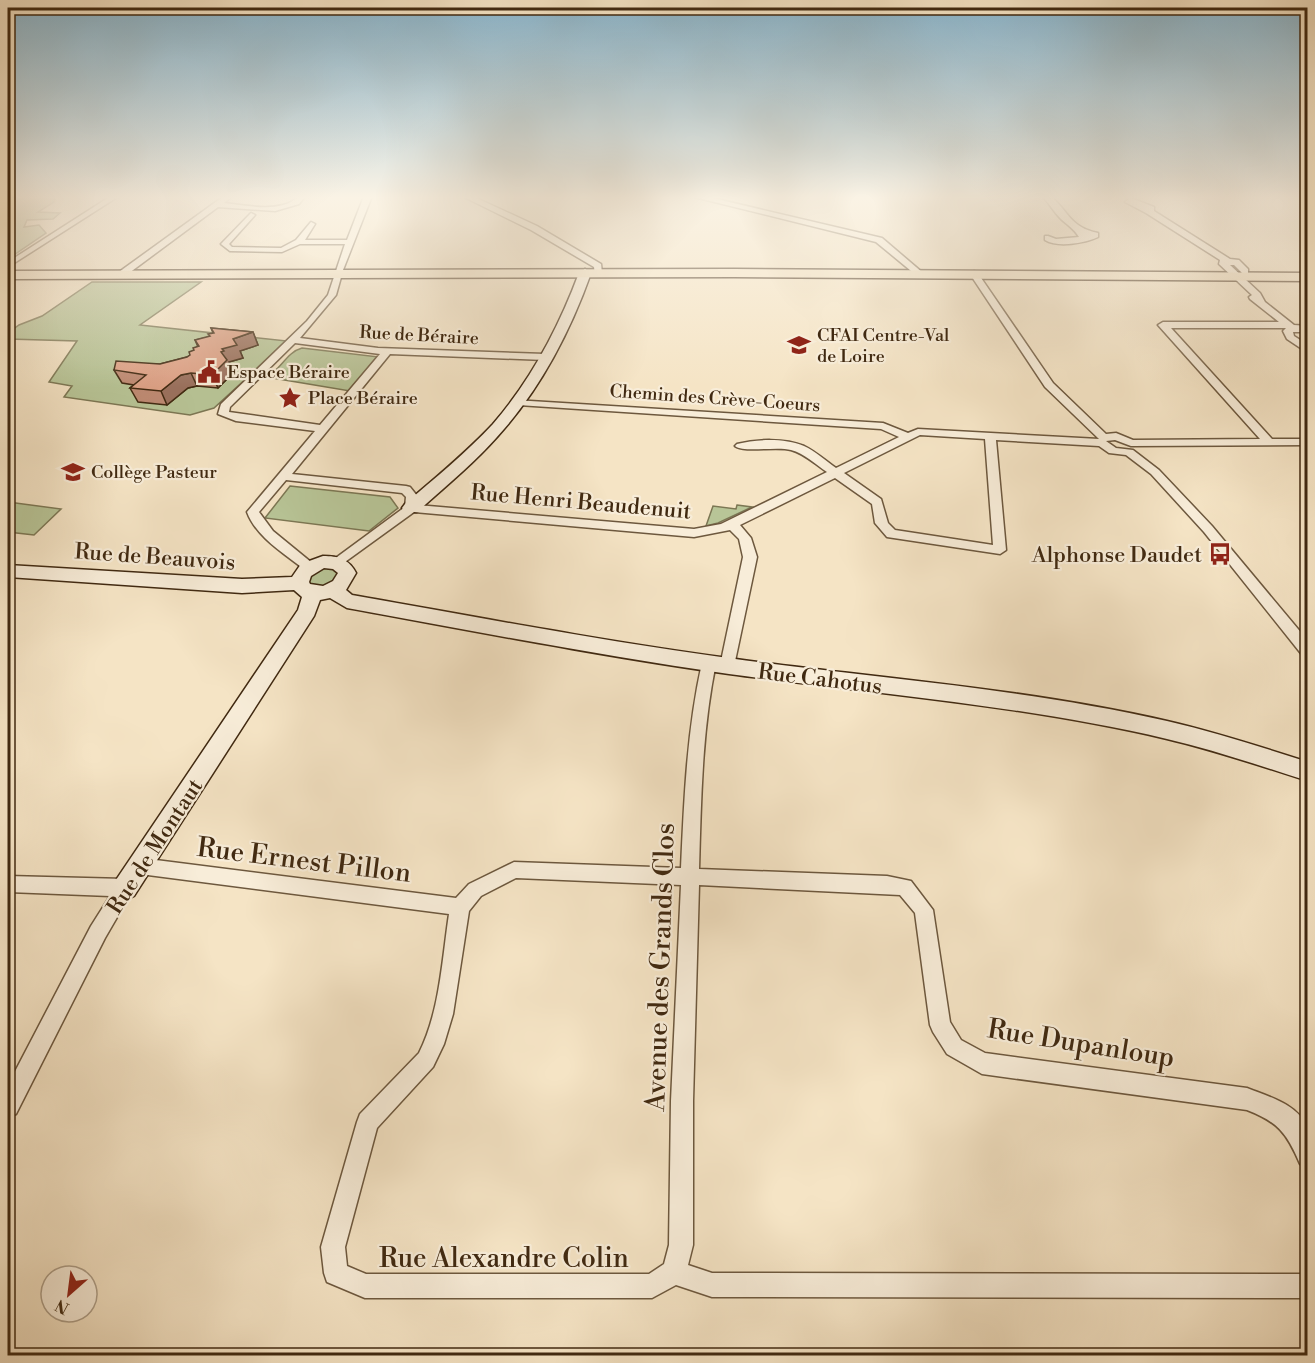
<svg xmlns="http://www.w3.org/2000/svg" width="1315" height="1363" font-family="'Libre Bodoni',serif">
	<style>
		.green { fill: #b8c597; stroke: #7c7754; stroke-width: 1.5 }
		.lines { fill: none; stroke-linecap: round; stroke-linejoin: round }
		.street-casing { stroke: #6d583e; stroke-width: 3 }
		.secondary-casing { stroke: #402911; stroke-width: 3 }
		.primary-casing { stroke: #402911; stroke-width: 3 }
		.street { fill: #f8edd9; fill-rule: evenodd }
		.secondary { fill: #f8edd9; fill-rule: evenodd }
		.primary { fill: #f5e4c5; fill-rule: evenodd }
		.wall { fill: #bf8b74; stroke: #402911; stroke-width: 1.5 }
		.shaded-wall { fill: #9b715e; stroke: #402911; stroke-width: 1.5 }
		.building { fill: #dea287; stroke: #402911; stroke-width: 1.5 }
		.labels { text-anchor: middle; stroke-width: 4.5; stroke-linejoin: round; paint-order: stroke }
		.far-street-label { font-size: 18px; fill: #402911; stroke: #f8edd9 }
		.far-poi-label { font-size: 18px; fill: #402911; stroke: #f8edd9; text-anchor: start }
		.street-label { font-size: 22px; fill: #402911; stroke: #f8edd9 }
		.poi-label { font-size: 22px; fill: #402911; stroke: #f8edd9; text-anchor: end }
		.near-street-label { font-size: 27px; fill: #402911; stroke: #f8edd9 }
	</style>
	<rect width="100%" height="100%" fill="#f5e4c5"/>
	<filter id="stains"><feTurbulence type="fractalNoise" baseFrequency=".00333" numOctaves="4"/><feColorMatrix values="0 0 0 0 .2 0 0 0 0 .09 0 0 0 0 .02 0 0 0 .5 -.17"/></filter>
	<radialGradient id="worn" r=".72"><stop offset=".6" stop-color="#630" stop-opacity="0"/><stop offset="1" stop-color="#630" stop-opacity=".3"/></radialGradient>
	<path class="green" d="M8 197 55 199 54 202 38 212 60 213 53 219 27 220 24 227 39 225 46 233 8 259Z
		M92 282H201L140 325 287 341 214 408 190 415 64 397 72 386 49 382 77 341 8 339V333L19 325 42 316Z
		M302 348 379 357 350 391 267 377C281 369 287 352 302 348Z
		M290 486 390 497 398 508 369 531 265 518Z
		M8 502 61 509 34 535 8 532Z
		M737 505 752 507 718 523 706 526 713 506 736 509Z
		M318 567 338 568 339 578 321 588 308 584 307 577Z"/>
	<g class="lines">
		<g class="street-casing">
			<path id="street" d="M111 196H119L8 267V262Z
				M224 196H232L224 203C243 205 265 210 283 205 293 203 296 196 305 196L299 204 275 211 218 207 125 276H119V272Z
				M364 196H372L343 270 336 295 300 338 378 348 545 354 550 357 545 360 390 354 292 474 406 486 410 487 418 497 417 505 694 529 721 524 827 472C816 465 804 453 791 450 777 446 744 453 735 446L737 444C757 439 785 438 804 446 815 451 826 461 836 468L899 437 881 429 518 405 513 402 514 400 883 423 908 433 918 429 1099 439 1045 387 970 274 974 271 977 272 1053 383 1106 434 1116 433 1133 440 1260 439 1158 325 1163 322H1279L1250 299 1249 297 1252 295 1219 264 1220 260 1146 213 1125 202 1131 198 1154 207V211L1230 259 1239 260 1248 269V273H1242L1234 265H1230L1260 293 1265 302 1294 325 1308 326V332H1293L1294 336 1308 345V353L1287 339 1283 331 1286 328H1171L1272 439H1308V445L1131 446 1115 440 1106 441 1116 448 1133 450 1159 470 1212 526 1308 641V657L1303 656 1204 532 1151 474 1126 455 1109 453 1099 446 996 440 1006 550 1000 554 887 537 875 523 872 504 835 478 740 525 751 538 757 557 734 666 732 670H722L720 666 743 557 739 539 730 530 694 537 414 512 338 567 333 566 331 563 333 560 405 507 406 497 402 493 286 480 259 512 273 531 317 567 310 571 305 570C285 554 256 537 247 512L315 431 236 421 218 414 221 404 307 321 328 295 345 244H300L282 252 230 251 221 244 251 213 255 215 229 244 232 247 281 248 296 240 311 222 315 224 305 240H347ZM295 343 380 354 320 425 229 412 230 407ZM920 435 985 439 993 545 895 530 888 523 881 499 844 473Z
				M462 196H472L537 226 601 264 602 273 595 275 594 267 531 230Z
				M690 196H704L882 238 923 273 916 275 876 242Z
				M1042 196H1050C1069 211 1069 227 1098 233V237C1085 243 1058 248 1045 240V236H1048L1056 239 1079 237C1074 229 1069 226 1061 219 1054 212 1049 203 1042 196Z
				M709 657 714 659 716 663C702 730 701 800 699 869L887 876 911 881 933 910 950 1022 961 1040 985 1053 1247 1088C1267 1096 1301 1105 1307 1129 1310 1140 1308 1156 1308 1167L1300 1164C1287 1133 1278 1122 1247 1110L982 1074 947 1054 933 1032 930 1025 915 913 900 895 699 885 693 1101V1245L688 1265 712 1273 1308 1274V1298L712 1297 676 1285 652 1298H365L327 1282 324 1273 321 1247 357 1122 360 1114 419 1053C440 1011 442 960 449 914L140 874 134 872 131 866 134 860 140 858 456 898 469 884 514 862 681 868C684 800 687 730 702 663L704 659ZM516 878 681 885 671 1101 669 1245 664 1264 649 1274H366L347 1266 345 1247 377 1128 433 1067 444 1044 453 1014 469 911 481 896Z
				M8 876 125 879 131 882 134 888 105 938 16 1114 8 1117V1085L91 926 110 896 8 892Z"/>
		</g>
		<g class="secondary-casing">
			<path id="secondary" d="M585 269 591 273C571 329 543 384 504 429 478 460 447 485 417 512H405L402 508 405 504C435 478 466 453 493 424 531 380 559 327 579 273Z
				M323 556C338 556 349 559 356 573L346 590 352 595C477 617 602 641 728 658 874 678 1023 688 1167 721 1215 732 1261 747 1308 762V781C1261 766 1214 750 1167 739 1023 705 875 694 729 674 601 656 474 631 347 608L330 598 320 600 314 616 134 896 125 900 116 896 112 888 116 880 298 610 302 597 294 590 242 593 8 577V565L242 579 292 577 301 564ZM324 568 333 569 338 573 333 581 323 586 310 584 309 582 311 576Z"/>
		</g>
		<g class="primary-casing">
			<path id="primary" d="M734 269 1308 273V281L734 277 8 279V271Z"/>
		</g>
		<use href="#street" class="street"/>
		<use href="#secondary" class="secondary"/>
		<use href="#primary" class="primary"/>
	</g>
	<path class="wall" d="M211 328 253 332 258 345 240 351 243 358 229 362 230 364 228 365 232 374 218 388 197 386 188 388 167 405 138 402 130 388 134 385 122 383 114 370 160 364 187 357 190 355 198 347 195 340 209 337 213 333Z"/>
	<path class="shaded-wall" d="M253 332 258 345 240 351 243 358 229 362 230 364 228 365 232 374 218 388 212 375 222 349 233 339Z
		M191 373 197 386 188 388 167 405 161 391 181 375Z
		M8 584 13 591 8 598Z"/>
	<path class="building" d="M211 328 253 332 233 339 237 345 222 349 224 351 221 352 227 360 212 375 191 373 181 375 161 391 130 388 146 375 114 370 116 361 160 364 187 357 190 355 189 352 194 350 193 348 199 346 195 340 210 336 208 334 214 333Z"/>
	<linearGradient id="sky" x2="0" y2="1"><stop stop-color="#89b8d2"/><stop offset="0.51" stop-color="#faf3e5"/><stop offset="1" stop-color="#faf3e5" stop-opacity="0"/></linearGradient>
	<rect width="1315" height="387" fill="url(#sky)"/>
	<defs>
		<g id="university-bare" transform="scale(1.8)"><path d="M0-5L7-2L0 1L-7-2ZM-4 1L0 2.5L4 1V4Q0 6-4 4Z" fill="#8f2418" stroke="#f8edd9" stroke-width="2.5" paint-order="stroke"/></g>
		<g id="civic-bare" transform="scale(1.8)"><path d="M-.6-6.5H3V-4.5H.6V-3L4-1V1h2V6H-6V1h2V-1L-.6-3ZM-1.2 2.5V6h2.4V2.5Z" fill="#8f2418" stroke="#f8edd9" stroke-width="2.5" paint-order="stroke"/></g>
		<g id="sight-bare" transform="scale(1.8)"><path d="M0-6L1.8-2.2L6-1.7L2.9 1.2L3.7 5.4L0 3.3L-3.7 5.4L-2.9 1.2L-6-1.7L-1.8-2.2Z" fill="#8f2418" stroke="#f8edd9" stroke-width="2.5" paint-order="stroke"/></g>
		<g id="school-bare" transform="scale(1.8)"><path d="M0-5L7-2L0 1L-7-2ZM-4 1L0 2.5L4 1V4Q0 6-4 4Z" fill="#8f2418" stroke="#f8edd9" stroke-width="2.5" paint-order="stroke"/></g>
		<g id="bus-bare" transform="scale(1.8)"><path d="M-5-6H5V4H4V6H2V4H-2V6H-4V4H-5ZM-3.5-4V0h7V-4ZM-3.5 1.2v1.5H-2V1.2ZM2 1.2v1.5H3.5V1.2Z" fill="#8f2418" stroke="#f8edd9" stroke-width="2.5" paint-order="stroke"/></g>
	</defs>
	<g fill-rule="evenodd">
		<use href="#university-bare" x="799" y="345"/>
		<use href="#civic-bare" x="209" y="372"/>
		<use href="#sight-bare" x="290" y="398"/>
		<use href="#school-bare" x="73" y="472"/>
		<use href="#bus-bare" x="1220" y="554"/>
	</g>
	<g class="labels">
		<g class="far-street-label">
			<text transform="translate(419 335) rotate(3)" y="6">Rue de Béraire</text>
			<text transform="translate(715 398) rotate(4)" y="6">Chemin des Crève-Coeurs</text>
		</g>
		<g class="far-poi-label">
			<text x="817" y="341">CFAI Centre-Val<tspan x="817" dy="21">de Loire</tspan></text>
			<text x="227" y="378">Espace Béraire</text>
			<text x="308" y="404">Place Béraire</text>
			<text x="91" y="478">Collège Pasteur</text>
		</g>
		<g class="street-label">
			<text transform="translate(581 501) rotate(5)" y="8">Rue Henri Beaudenuit</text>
			<text transform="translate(155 556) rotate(4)" y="8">Rue de Beauvois</text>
			<text transform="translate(820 678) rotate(7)" y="8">Rue Cahotus</text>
			<text transform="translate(154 846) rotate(-57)" y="8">Rue de Montaut</text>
		</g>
		<g class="poi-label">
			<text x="1202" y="562">Alphonse Daudet</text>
		</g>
		<g class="near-street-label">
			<text transform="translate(304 860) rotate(7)" y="9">Rue Ernest Pillon</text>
			<text transform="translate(660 967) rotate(-88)" y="9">Avenue des Grands Clos</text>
			<text transform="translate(1081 1043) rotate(9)" y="9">Rue Dupanloup</text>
			<text x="504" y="1267">Rue Alexandre Colin</text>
		</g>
	</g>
	<rect width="1315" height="1363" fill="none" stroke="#f5e4c5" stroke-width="30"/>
	<rect x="9" y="9" width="1297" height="1345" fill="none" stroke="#402911" stroke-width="3"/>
	<rect x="15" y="15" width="1285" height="1333" fill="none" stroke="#402911" stroke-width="1.5"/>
	<g transform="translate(69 1294) rotate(208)"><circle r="28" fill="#f8edd9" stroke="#ae9f89" stroke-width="1.5"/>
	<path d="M0-4.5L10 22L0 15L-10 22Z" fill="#8f2418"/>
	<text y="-9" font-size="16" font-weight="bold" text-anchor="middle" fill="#402911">N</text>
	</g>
	<rect width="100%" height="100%" filter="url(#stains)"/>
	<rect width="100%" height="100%" fill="url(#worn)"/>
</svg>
